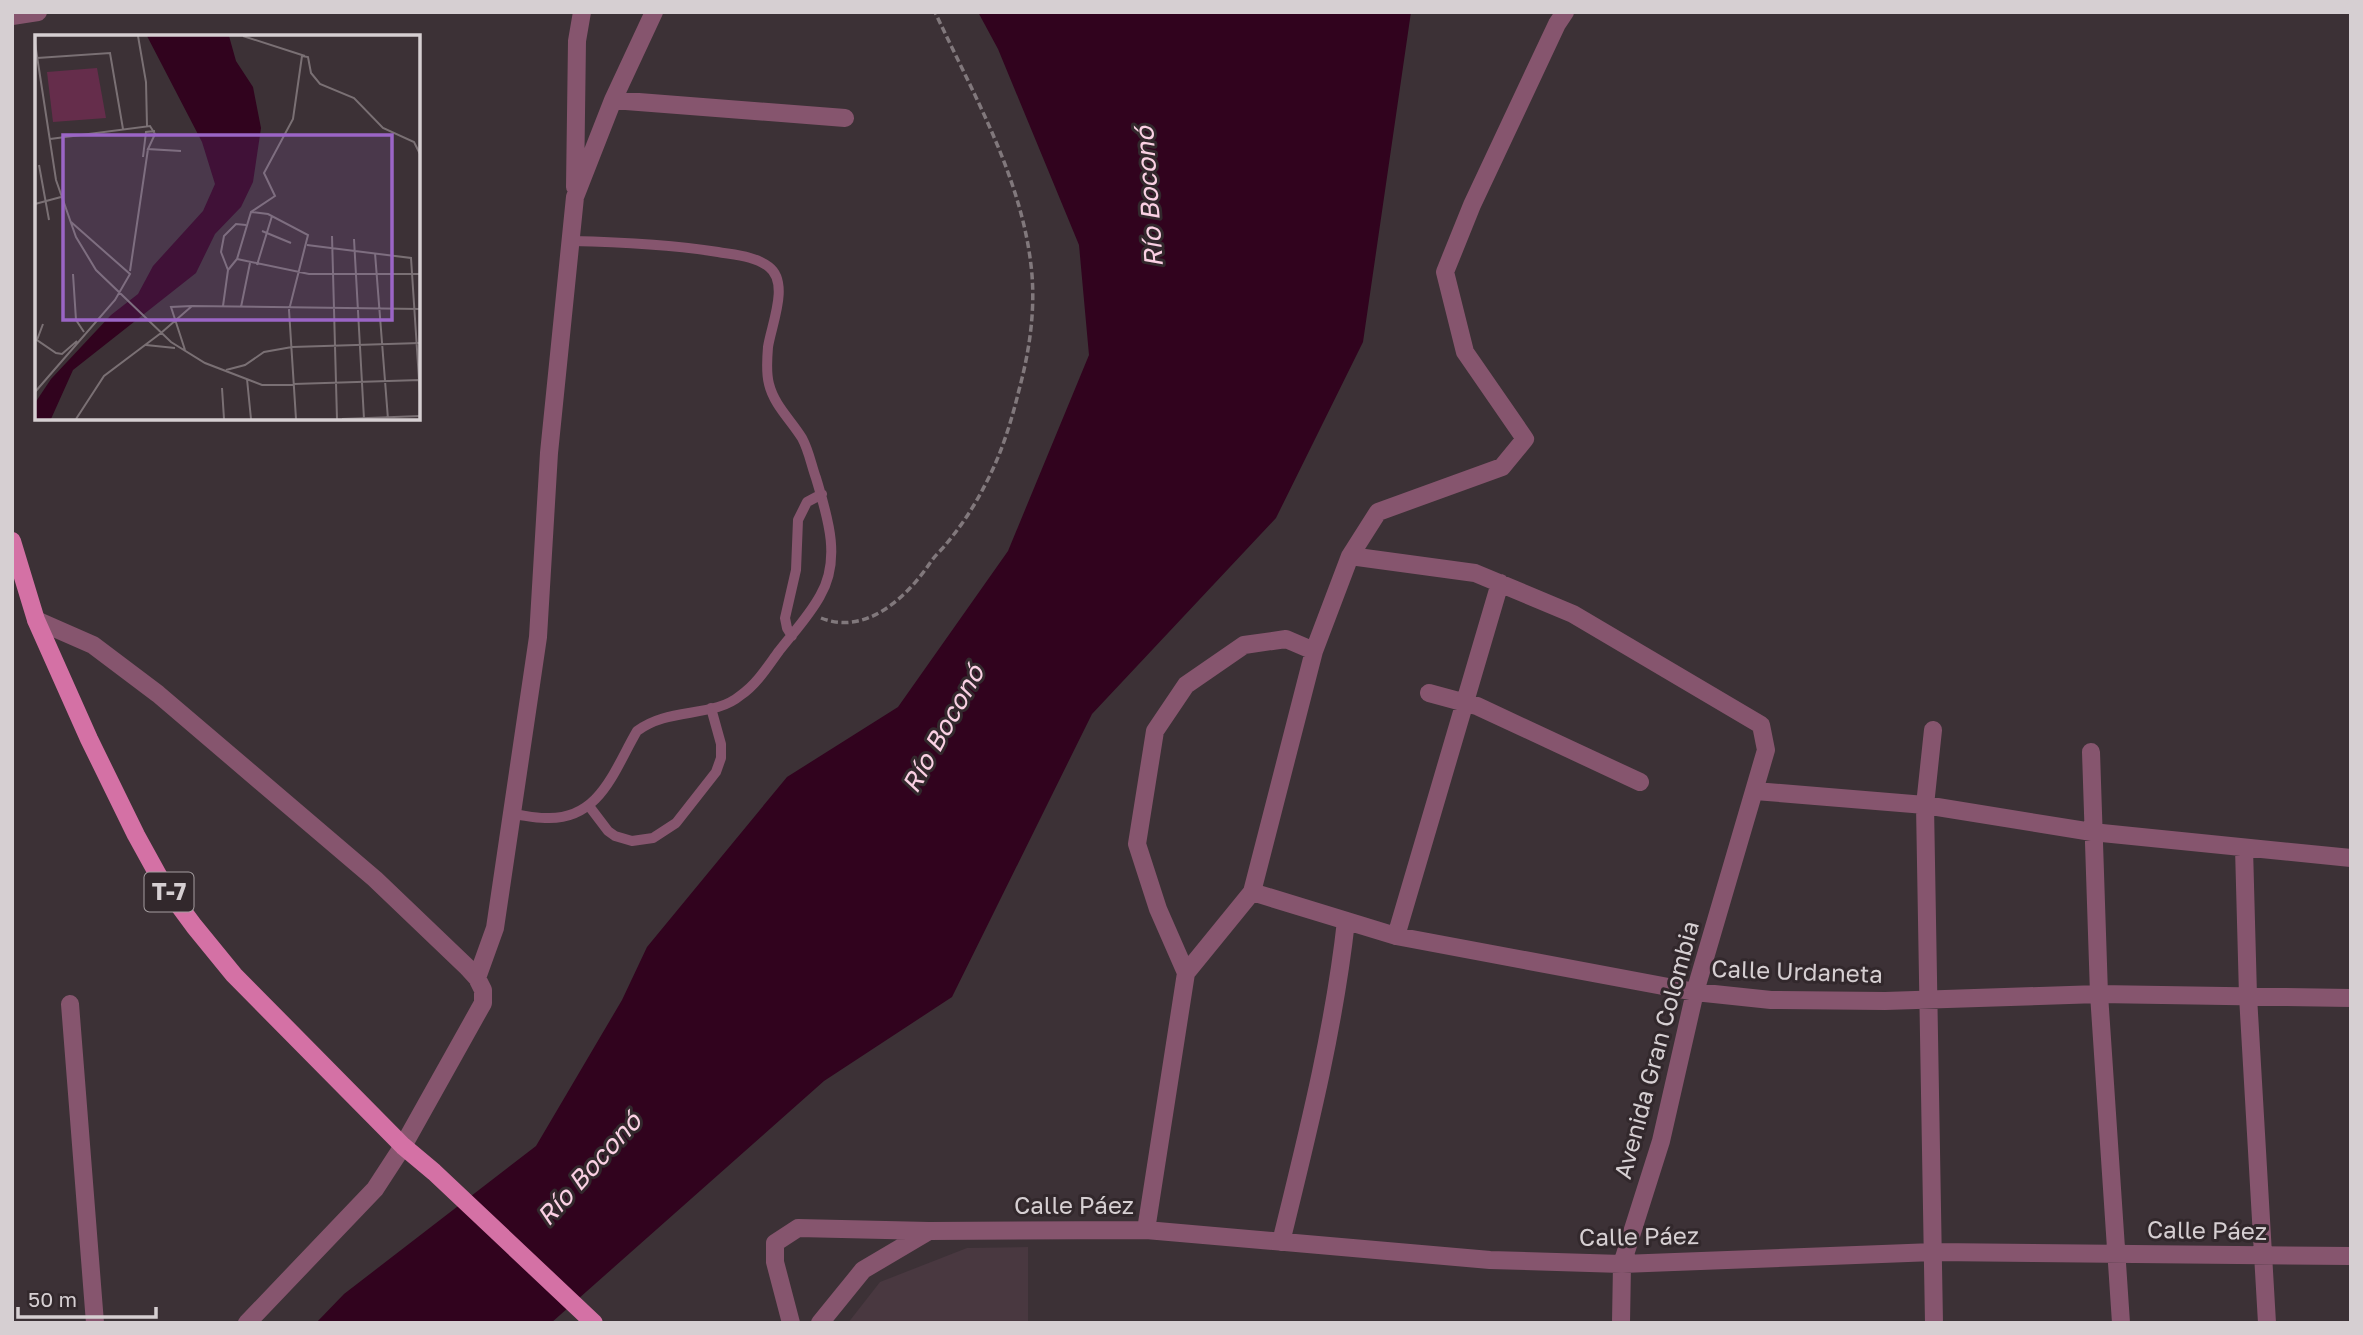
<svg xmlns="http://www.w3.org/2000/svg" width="2363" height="1335" font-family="'Golos Text',sans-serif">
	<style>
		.built { fill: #493840 }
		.water { fill: #31031e }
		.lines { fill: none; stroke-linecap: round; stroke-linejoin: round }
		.path { stroke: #81787c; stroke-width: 3.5; stroke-dasharray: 7 3.5; stroke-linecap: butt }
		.service { stroke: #86556e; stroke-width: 10 }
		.minor { stroke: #86556e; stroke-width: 18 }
		.primary { stroke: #d471a5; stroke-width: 18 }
		.labels { text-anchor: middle; stroke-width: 6; stroke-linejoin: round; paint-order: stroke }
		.shield { fill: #32282c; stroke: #a59da0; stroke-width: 2 }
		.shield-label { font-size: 23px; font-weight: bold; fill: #d6cfd2 }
		.street-label { font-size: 24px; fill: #d6cfd2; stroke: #32282c }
		.water-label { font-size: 26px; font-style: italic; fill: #fad0e3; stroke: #32282c }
		.inset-road { fill: none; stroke: #7a7074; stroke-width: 2 }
		.view { fill: #9b65c6; fill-opacity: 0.15; stroke: #9b65c6; stroke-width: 3.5 }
		.inset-edge { fill: none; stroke: #d6cfd2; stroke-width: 3.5 }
	</style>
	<rect width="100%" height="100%" fill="#3c3136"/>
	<path class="built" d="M1028 1247V1323H848L880 1282 967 1248Z"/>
	<path class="water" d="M978 12H1411L1363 342 1276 518 1092 714 952 997 824 1081 551 1323H316L344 1294 536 1146 622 1000 647 947 787 777 898 707 1008 551 1089 355 1079 245 998 49Z"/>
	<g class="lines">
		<path class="path" d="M821 618C866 636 907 597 930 563 935 555 942 550 947 543 962 525 975 505 985 485 1001 455 1011 423 1019 390 1029 353 1035 314 1032 275 1024 181 974 96 935 12"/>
		<path class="service" d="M792 636 787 628 785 618 796 570 798 520 807 502 822 494
			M589 806 608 831 615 836 632 841 653 838 676 823 716 772 721 758V744L711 708
			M512 814C523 815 534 818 545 818 600 821 614 770 637 731 661 713 690 715 718 707 725 705 735 700 741 695 757 684 768 666 779 651 793 633 809 616 820 596 842 559 827 515 816 478 811 464 809 451 802 438 791 420 774 405 769 384 766 373 767 359 768 347 771 326 790 283 769 267 755 256 735 255 718 252 669 244 620 242 571 241"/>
		<path class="minor" d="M654 12 613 100 845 118
			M12 16 38 12
			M575 187 577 41 582 12
			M1350 556 1475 573 1573 614 1761 725 1766 750 1695 992 1661 1141 1622 1264 1621 1323
			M36 620 93 645 158 694 375 879 467 967 477 978 483 990V1003L403 1146 375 1189 247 1323
			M1429 693 1477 706 1640 782
			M1933 730 1925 805 1934 1323
			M2091 752 2099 994 2121 1323
			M1755 791 1925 805 2092 832 2351 858
			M2244 848 2248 996 2267 1323
			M1252 892 1396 936 1695 992 1771 1000 1885 1001 2099 994 2351 998
			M1396 936 1500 583
			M1186 973 1158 909 1137 844 1155 731 1186 685 1244 645 1286 639 1314 651
			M477 978 495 928 538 637 549 453 575 197 613 100
			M70 1004 95 1323
			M1146 1230 1186 973 1252 892 1314 651 1350 556 1378 512 1502 467 1525 439 1465 352 1445 272 1472 205 1557 24 1565 12
			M1281 1242C1307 1136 1334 1030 1346 921
			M791 1323 775 1262V1243L798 1228 929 1231
			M820 1323 863 1270 929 1231 1146 1230 1490 1260 1622 1264 1934 1252 2351 1256"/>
		<path class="primary" d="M12 541 36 620 89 739 136 835 163 884 194 926 234 975 403 1146 434 1172 594 1323"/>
	</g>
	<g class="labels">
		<rect class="shield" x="144.5" y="872.5" width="49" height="39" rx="5"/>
		<g class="shield-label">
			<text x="169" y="900">T-7</text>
		</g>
		<g class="street-label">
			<text transform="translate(1797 972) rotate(2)" y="8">Calle Urdaneta</text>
			<text transform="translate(1657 1050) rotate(-75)" y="8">Avenida Gran Colombia</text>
			<text x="1074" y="1214">Calle Páez</text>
			<text transform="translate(2207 1231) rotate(1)" y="8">Calle Páez</text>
			<text transform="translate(1639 1237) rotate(-1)" y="8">Calle Páez</text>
		</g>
		<g class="water-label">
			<text transform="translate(1149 197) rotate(-94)" y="9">Río Boconó</text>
			<text transform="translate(943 729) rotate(-61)" y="9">Río Boconó</text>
			<text transform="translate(589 1169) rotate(-48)" y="9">Río Boconó</text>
		</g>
	</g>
	<g transform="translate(35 35)">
		<rect width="385" height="385" fill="#3c3136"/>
		<path d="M62 33 71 83 18 87 12 37Z" fill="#652d4b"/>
		<path d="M112 1H194L201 26 218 52 226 93 218 147 206 172 180 199 161 238 38 335 16 384H0V368L16 344 76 280 103 259 118 231 168 176 180 149 167 107Z" fill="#31031e"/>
		<path class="inset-road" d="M103 1 111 47 112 91M208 1 270 21M0 8 21 145 41 202 61 235 136 307 170 328 227 350 385 345M2 23 75 18 88 94M15 104 115 91 120 99 113 114 146 116M108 122 111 97 120 96M4 130 14 185M0 169 26 162M216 177 233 179 273 200 254 275 261 384M227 196 256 208M297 201 302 384M319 204 329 384M272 210 376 223 385 360M340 218 353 384M202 224 274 239H385M222 230 237 181M193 235 186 217 189 201 201 189 211 190M95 236 113 114M38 239 41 285 49 297M188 271 193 235 202 224 216 177 240 161 229 138 258 84 267 21 273 22 276 38 285 49 319 63 348 93 379 107 385 119M206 272 215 228M8 289 2 305 21 318 27 319 42 306M126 298 157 271 385 274M111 310 140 313M150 315 136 272 157 271M191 335 210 330 229 317 257 312 385 308M212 344 216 384M187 353 189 384M0 357 80 265 95 239 36 187M41 384 69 341 126 298M307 384 385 381"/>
		<path class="view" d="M28 100H357V285H28Z"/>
		<rect width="385" height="385" class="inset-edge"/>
	</g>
	<rect width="2363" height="1335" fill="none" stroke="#d6cfd2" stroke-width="28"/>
	<path d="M18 1307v10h138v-10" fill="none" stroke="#d6cfd2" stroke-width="3.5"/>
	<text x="28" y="1307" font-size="21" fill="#d6cfd2" stroke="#32282c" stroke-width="5" paint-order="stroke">50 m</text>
</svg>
